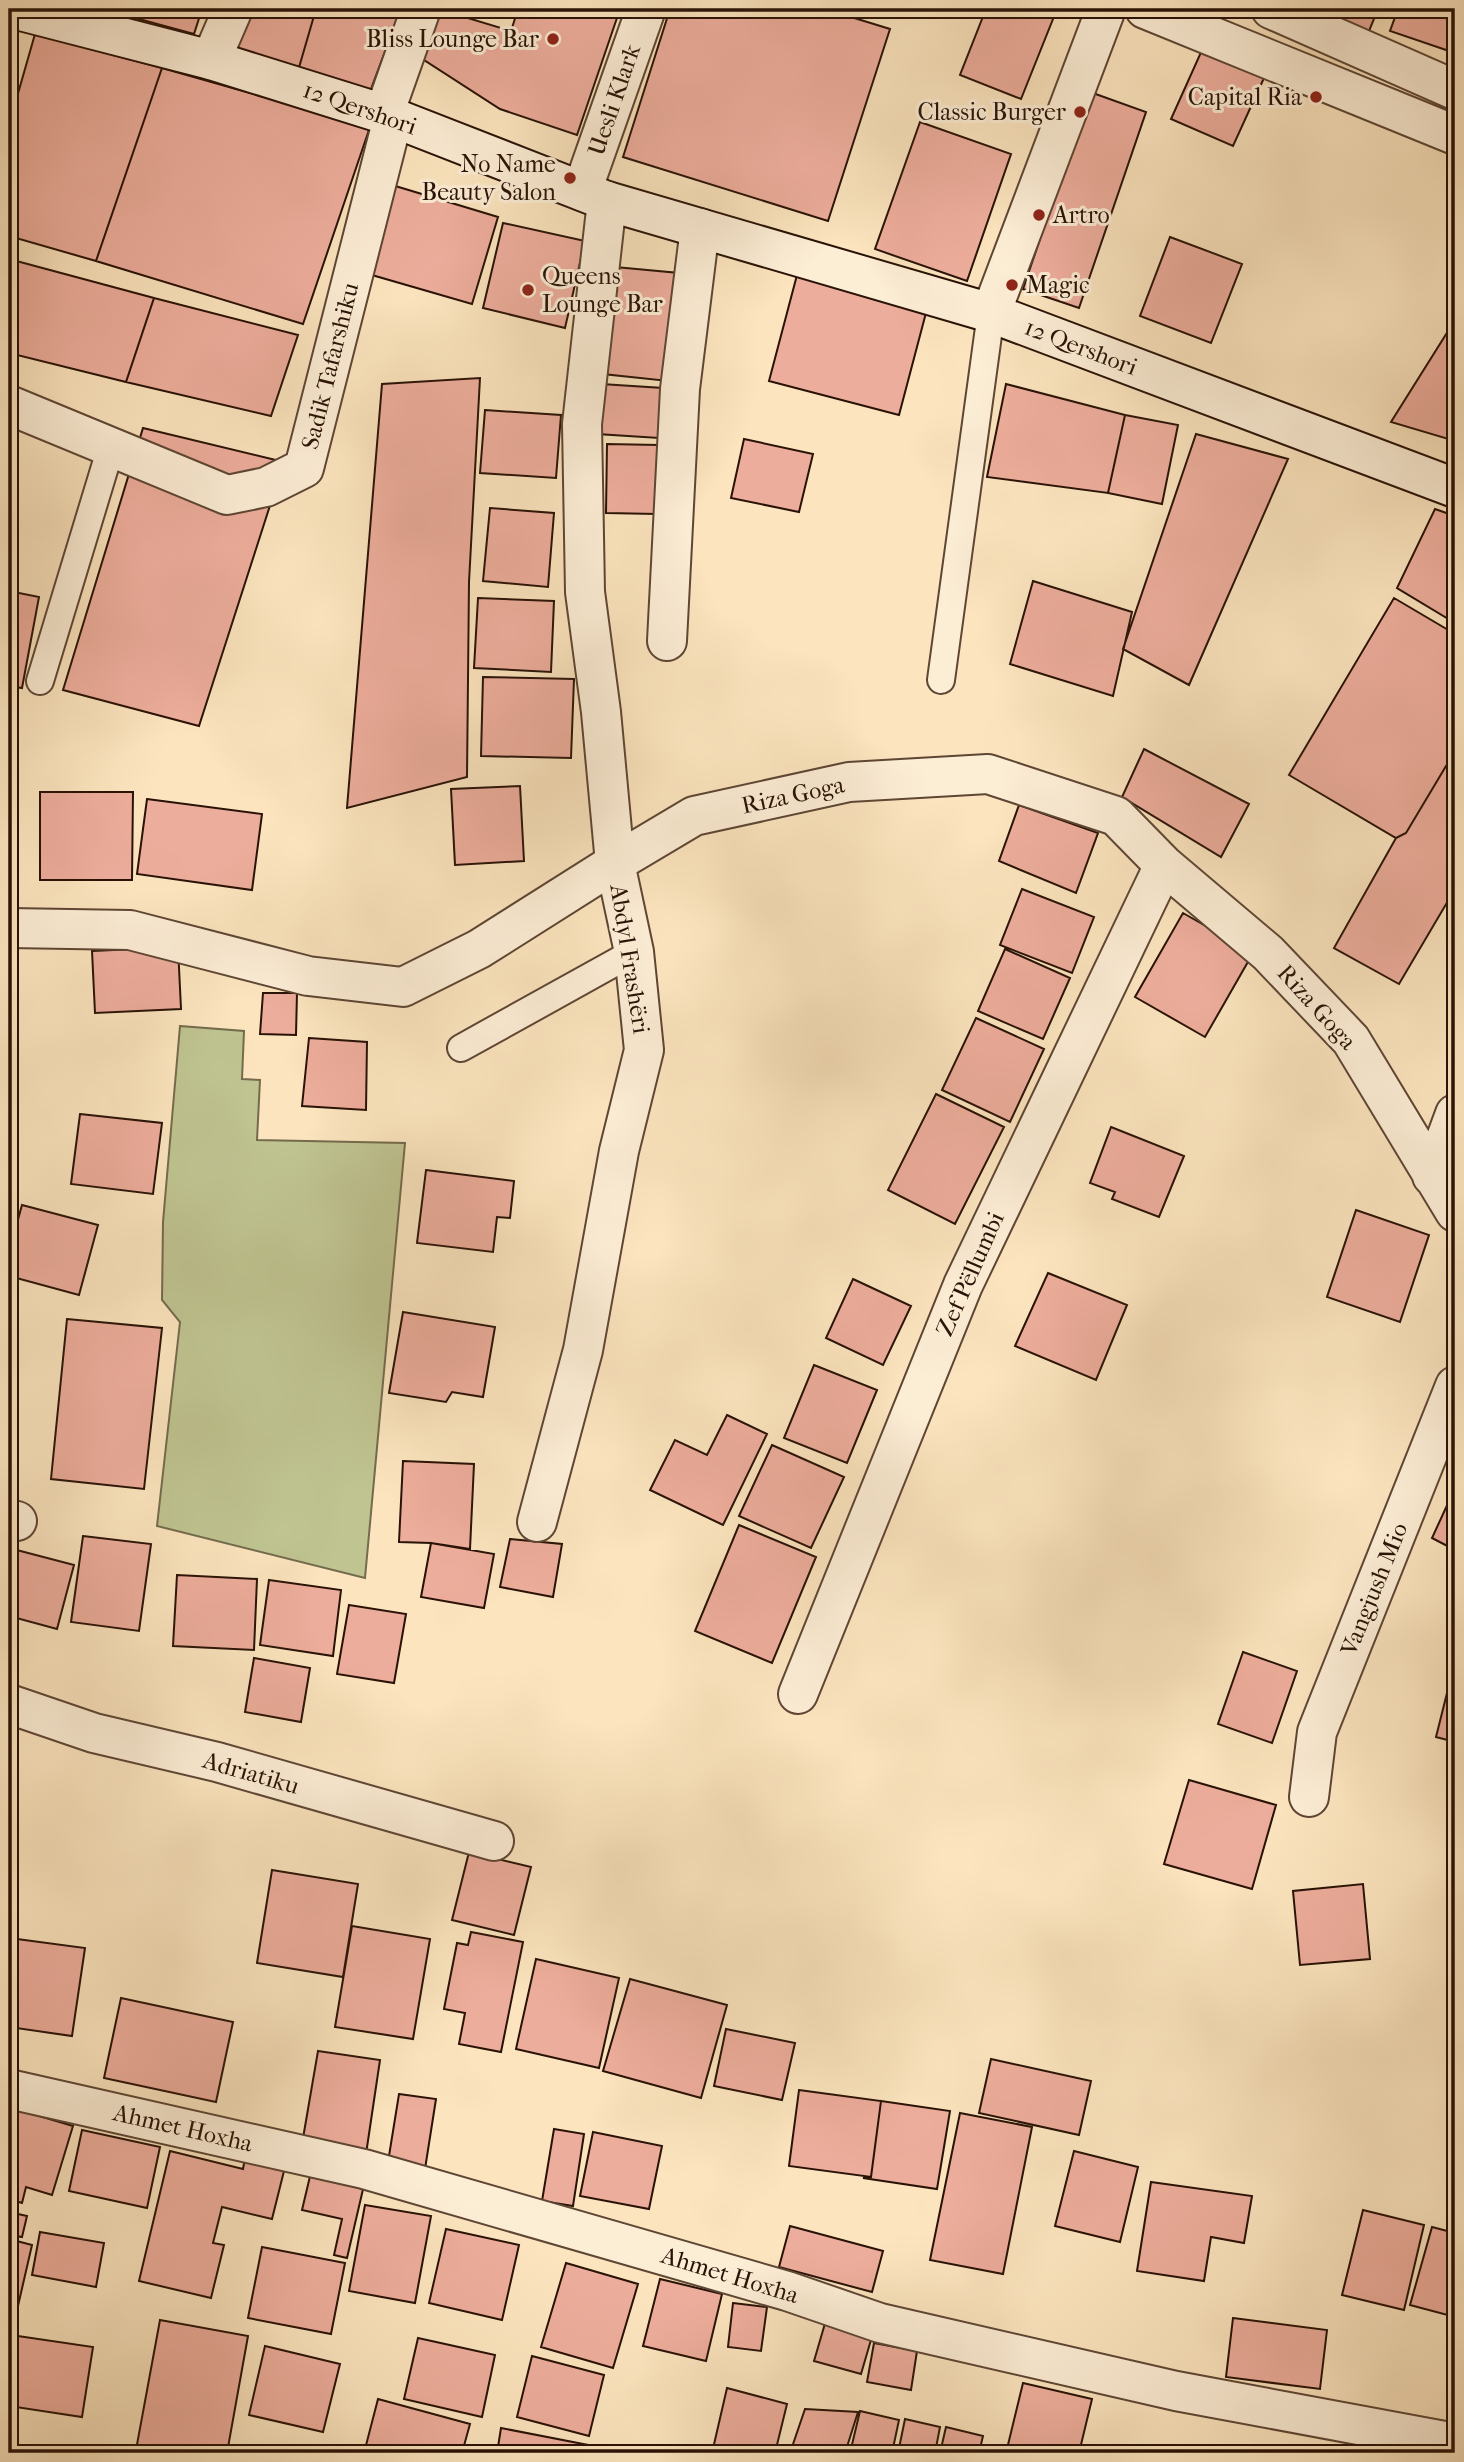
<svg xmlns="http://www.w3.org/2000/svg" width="1464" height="2462" font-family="'IM FELL French Canon',serif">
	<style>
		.green { fill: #bfc491; stroke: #746b4c; stroke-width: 2 }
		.building { fill: #edad9c; stroke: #291206; stroke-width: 2 }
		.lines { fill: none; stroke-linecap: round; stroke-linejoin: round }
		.lane-casing { stroke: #5e4634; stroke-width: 30 }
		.street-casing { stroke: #5e4634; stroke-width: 42 }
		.secondary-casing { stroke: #291206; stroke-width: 42 }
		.lane { stroke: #fcedd5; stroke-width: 26 }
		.street { stroke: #fcedd5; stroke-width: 38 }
		.secondary { stroke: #fcedd5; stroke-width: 38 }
		.poi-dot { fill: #8f2418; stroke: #fcedd5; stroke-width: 2.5 }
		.labels { text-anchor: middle; stroke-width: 6; stroke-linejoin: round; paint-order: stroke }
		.poi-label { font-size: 24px; fill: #291206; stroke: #fcedd5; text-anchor: end }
		.street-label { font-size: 24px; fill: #291206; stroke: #fcedd5 }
	</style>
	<rect width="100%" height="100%" fill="#fbe4be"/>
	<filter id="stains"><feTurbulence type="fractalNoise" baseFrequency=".00286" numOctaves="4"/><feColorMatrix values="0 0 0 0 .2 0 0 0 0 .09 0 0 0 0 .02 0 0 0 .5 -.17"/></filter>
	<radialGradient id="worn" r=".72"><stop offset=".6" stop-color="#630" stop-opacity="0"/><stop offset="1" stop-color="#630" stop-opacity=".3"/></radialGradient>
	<path class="green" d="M180 1026 244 1031 242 1079 260 1080 257 1140 405 1143 365 1578 157 1526 180 1322 162 1300 163 1222Z"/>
	<path class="building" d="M102 9H202L194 34Z
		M250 9H316L298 71 234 49Z
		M316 9H401L368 97 298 71Z
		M438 9 511 31 518 9H599L618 15 577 135 500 109 421 58Z
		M670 9H825L890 29 828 221 623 157Z
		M986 9H1057L1021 99 960 75Z
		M1301 9H1378L1367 36Z
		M1398 9H1455V53L1390 31Z
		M35 34 162 68 96 261 9 236V125Z
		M1202 50 1264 78 1233 146 1171 119Z
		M162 68 370 127 303 324 96 261Z
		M1090 92 1146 112 1079 308 1023 289Z
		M920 122 1011 154 967 281 875 249Z
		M392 185 498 217 472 304 365 273Z
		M503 223 585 241 565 328 483 308Z
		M1170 237 1242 264 1211 343 1140 316Z
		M9 259 154 298 126 382 9 353Z
		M615 267 679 273 668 381 603 374Z
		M797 275 927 309 899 415 769 381Z
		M154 298 298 335 271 416 126 382Z
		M1455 320V441L1391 422Z
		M480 378 469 582 467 777 347 808 382 384Z
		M601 384 663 388 659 438 597 434Z
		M1006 384 1125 415 1108 493 987 477Z
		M485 410 561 415 556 478 480 473Z
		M1125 415 1178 425 1162 504 1108 493Z
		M143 428 284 462 199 726 63 690Z
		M1196 434 1288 459 1189 685 1123 649Z
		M744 439 813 454 799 512 731 498Z
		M607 444 658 445 657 514 606 513Z
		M490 508 554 513 548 587 483 581Z
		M1435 509 1455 516V623L1397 588Z
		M1033 581 1132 612 1113 696 1010 664Z
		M9 591 39 597 22 688 9 686Z
		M478 598 554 601 551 672 474 668Z
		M1394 598 1455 634V751L1406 833 1396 838 1289 775Z
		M483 677 574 679 571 758 481 756Z
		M1144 749 1249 804 1221 857 1122 797Z
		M1455 751V889L1399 984 1334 948 1396 838 1406 833Z
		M520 786 524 861 455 865 451 789Z
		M40 792H133L132 880H40Z
		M147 799 262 814 252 890 137 874Z
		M1019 805 1098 833 1076 893 999 861Z
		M1022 889 1094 917 1072 973 1000 945Z
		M1183 913 1253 953 1205 1037 1135 997Z
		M178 947 181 1009 95 1013 92 951Z
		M1005 949 1070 978 1043 1039 978 1011Z
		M263 993H297L296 1035 260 1034Z
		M976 1018 1044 1049 1010 1122 942 1090Z
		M309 1038 367 1042 366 1110 302 1106Z
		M936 1094 1004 1127 955 1224 888 1190Z
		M80 1114 162 1123 153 1194 71 1184Z
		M1111 1127 1184 1156 1159 1217 1112 1199 1115 1192 1090 1183Z
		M426 1170 514 1181 510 1218 497 1217 493 1252 417 1243Z
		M22 1205 98 1225 79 1295 9 1276V1252Z
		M1356 1210 1429 1235 1400 1322 1327 1297Z
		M1048 1273 1127 1305 1096 1380 1015 1346Z
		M853 1279 911 1306 883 1365 826 1338Z
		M403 1312 495 1327 483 1397 452 1392 446 1402 389 1393Z
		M67 1319 162 1328 144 1489 51 1479Z
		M814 1365 877 1390 847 1463 784 1438Z
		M727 1415 767 1434 723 1525 650 1490 675 1440 707 1455Z
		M772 1445 844 1477 811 1548 739 1516Z
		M403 1461 474 1464 470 1549 431 1543 399 1542Z
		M1455 1488V1550L1432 1538Z
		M739 1525 816 1557 772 1663 695 1631Z
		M83 1536 151 1544 139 1631 71 1622Z
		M510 1539 562 1544 553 1597 500 1587Z
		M431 1543 494 1554 484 1608 421 1597Z
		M9 1548 74 1565 57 1629 9 1616Z
		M177 1575 257 1579 254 1650 173 1646Z
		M269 1580 341 1590 333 1656 260 1645Z
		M349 1605 406 1614 394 1683 337 1674Z
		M1243 1652 1297 1671 1272 1743 1218 1724Z
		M254 1658 310 1668 301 1722 245 1712Z
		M1450 1681 1455 1682V1742L1436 1737Z
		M1189 1780 1276 1805 1252 1889 1164 1864Z
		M469 1852 531 1867 514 1935 452 1920Z
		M272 1870 358 1884 343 1977 257 1963Z
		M1363 1884 1370 1959 1300 1965 1293 1891Z
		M352 1926 430 1939 413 2039 335 2027Z
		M471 1932 523 1942 501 2052 459 2044 465 2013 444 2009 457 1943 468 1945Z
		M17 1939 85 1948 72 2036 9 2027V2000Z
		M536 1959 619 1978 599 2068 516 2049Z
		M630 1979 727 2005 701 2098 603 2071Z
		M121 1998 233 2022 216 2102 104 2078Z
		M726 2029 795 2043 782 2100 714 2086Z
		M318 2051 380 2060 366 2154 302 2144Z
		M991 2059 1091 2081 1079 2135 979 2113Z
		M799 2090 881 2101 871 2177 789 2166Z
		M399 2094 436 2099 425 2169 388 2162Z
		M881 2101 950 2111 937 2189 863 2178 871 2177Z
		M9 2107 73 2126 52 2195 26 2187 22 2203 9 2199Z
		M960 2113 1032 2127 1003 2274 930 2260Z
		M554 2129 584 2134 573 2206 542 2201Z
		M82 2130 160 2147 147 2208 69 2191Z
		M593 2132 662 2146 649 2209 580 2196Z
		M170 2151 243 2169 246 2153 286 2163 272 2219 222 2207 213 2243 224 2245 211 2298 139 2281Z
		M1074 2151 1138 2167 1120 2242 1055 2226Z
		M311 2172 364 2185 347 2258 334 2255 342 2219 302 2210Z
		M1151 2182 1252 2196 1244 2243 1211 2237 1204 2281 1137 2271Z
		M365 2205 431 2216 415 2303 349 2291Z
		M1363 2210 1424 2225 1404 2310 1342 2295Z
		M9 2212 27 2216 22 2237 9 2235Z
		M790 2226 883 2251 872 2292 779 2267Z
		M1432 2227 1455 2233V2317L1410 2305Z
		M446 2229 519 2245 502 2320 429 2303Z
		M40 2232 104 2243 96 2287 32 2275Z
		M9 2239 32 2245 9 2345Z
		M262 2247 345 2263 331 2334 248 2318Z
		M566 2263 638 2284 613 2368 541 2347Z
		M660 2279 722 2294 706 2361 643 2346Z
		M733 2303 767 2307 761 2351 728 2347Z
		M1233 2318 1327 2330 1320 2389 1226 2377Z
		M160 2320 248 2336 227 2453H154L136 2450Z
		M826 2320 873 2333 861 2374 814 2361Z
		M11 2335 93 2347 82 2417 9 2406Z
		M418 2338 495 2355 482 2417 404 2399Z
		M874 2343 917 2351 911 2390 867 2382Z
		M265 2346 340 2364 323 2432 249 2415Z
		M532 2356 604 2375 589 2436 517 2417Z
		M1023 2383 1092 2399 1079 2453H1006Z
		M727 2388 787 2404 775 2453H712Z
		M378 2399 470 2424 462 2453H364Z
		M805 2409 858 2412 845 2453H790Z
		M860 2411 899 2420 892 2453H850Z
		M905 2419 940 2427 935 2453H898Z
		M946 2427 983 2436 979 2453H940Z
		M501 2428 604 2448 603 2453H497Z"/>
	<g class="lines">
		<g class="lane-casing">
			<path id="lane" d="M941 680 991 313
				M40 681 111 447
				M461 1048 634 952"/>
		</g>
		<g class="street-casing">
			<path id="street" d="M1145 9 1455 135
				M1271 9 1455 90
				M211 60 233 9
				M384 114 421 9
				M582 191 646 9
				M607 201 582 424 585 592 601 712 615 863 694 816 849 782 988 774 1116 816 1164 865 1268 953 1351 1040 1455 1212
				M991 313 1106 9
				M9 405 227 495 266 487 304 468 393 118
				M667 641 680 389 700 228
				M9 928 130 930 308 976 403 987 479 949 615 863 634 952 644 1050 619 1151 583 1350 537 1522
				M1432 1176 1455 1114
				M9 1519 17 1521
				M798 1694 963 1285 1164 865
				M9 1704 94 1733 217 1762 494 1841
				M1309 1797 1317 1732 1455 1386
				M9 2089 364 2169 787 2291 880 2323 1176 2391 1455 2443"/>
		</g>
		<g class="secondary-casing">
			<path id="secondary" d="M13 9 211 60 384 114 607 201 991 313 1455 488"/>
		</g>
		<use href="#lane" class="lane"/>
		<use href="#street" class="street"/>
		<use href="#secondary" class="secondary"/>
	</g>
	<g class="poi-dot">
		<circle cx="553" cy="39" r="7"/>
		<circle cx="1316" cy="97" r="7"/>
		<circle cx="1080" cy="112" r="7"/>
		<circle cx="570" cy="178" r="7"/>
		<circle cx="1039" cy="215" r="7"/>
		<circle cx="1012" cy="285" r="7"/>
		<circle cx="528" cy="290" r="7"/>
	</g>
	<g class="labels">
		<g class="poi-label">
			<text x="539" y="47">Bliss Lounge Bar</text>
			<text x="1302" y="105">Capital Ria</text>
			<text x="1066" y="120">Classic Burger</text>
			<text x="556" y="172">No Name<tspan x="556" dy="28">Beauty Salon</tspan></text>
			<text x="1053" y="223" text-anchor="start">Artro</text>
			<text x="542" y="284" text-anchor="start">Queens<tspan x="542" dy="28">Lounge Bar</tspan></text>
			<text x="1026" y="293" text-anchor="start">Magic</text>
		</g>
		<g class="street-label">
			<text transform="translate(614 100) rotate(-71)" y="8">Uesli Klark</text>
			<text transform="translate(360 108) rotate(19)" y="8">12 Qershori</text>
			<text transform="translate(1081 347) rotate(21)" y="8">12 Qershori</text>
			<text transform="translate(330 366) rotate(-76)" y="8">Sadik Tafarshiku</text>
			<text transform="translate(793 795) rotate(-12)" y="8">Riza Goga</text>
			<text transform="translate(630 959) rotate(81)" y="8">Abdyl Frashëri</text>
			<text transform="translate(1317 1007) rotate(48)" y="8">Riza Goga</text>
			<text transform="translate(970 1274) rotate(-66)" y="8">Zef Pëllumbi</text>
			<text transform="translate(1374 1589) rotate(-68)" y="8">Vangjush Mio</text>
			<text transform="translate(251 1773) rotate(16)" y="8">Adriatiku</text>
			<text transform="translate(183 2128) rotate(13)" y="8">Ahmet Hoxha</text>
			<text transform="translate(730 2275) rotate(17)" y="8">Ahmet Hoxha</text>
		</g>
	</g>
	<rect width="1464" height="2462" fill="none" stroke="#fbe4be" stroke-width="35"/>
	<rect x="10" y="10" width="1443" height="2441" fill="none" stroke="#291206" stroke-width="3.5"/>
	<rect x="18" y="18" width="1429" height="2427" fill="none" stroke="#291206" stroke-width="2"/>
	<rect width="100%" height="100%" filter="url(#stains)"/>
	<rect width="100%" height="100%" fill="url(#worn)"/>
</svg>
